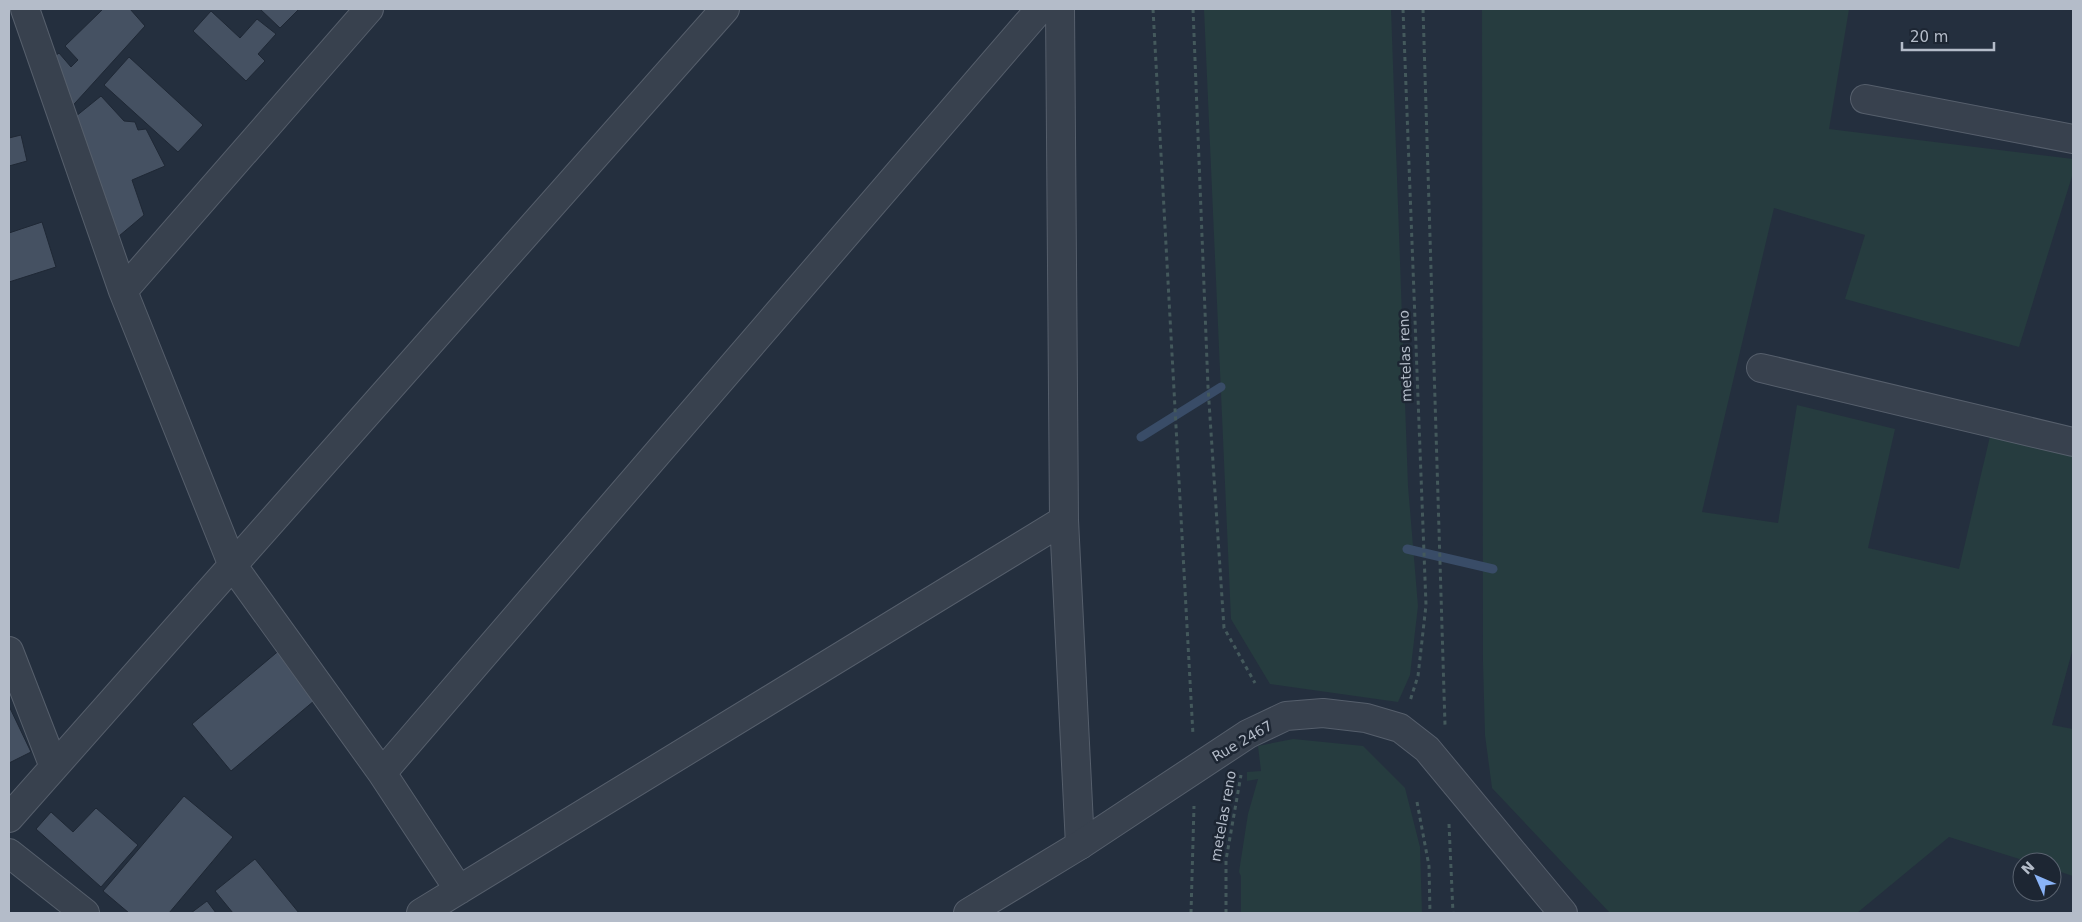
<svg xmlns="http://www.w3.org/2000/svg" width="2082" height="922" font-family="'DejaVu Sans',sans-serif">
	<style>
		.green { fill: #263c3f }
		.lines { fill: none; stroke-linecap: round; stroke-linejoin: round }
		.stream { stroke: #394c67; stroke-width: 9 }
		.building { fill: #455162; stroke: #1f2835 }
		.minor-casing { stroke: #565f6c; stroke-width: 30 }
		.tertiary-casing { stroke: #565f6c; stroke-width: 30 }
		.path { stroke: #44595c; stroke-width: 3; stroke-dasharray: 4 4; stroke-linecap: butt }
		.minor { stroke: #38414e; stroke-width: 28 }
		.tertiary { stroke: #38414e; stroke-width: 28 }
		.labels { text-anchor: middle; stroke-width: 5; stroke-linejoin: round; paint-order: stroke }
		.street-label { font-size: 14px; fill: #b4bcc9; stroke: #1d2633 }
	</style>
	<rect width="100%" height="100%" fill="#242f3e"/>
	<path class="green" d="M1204 9H1391L1408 486 1418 606 1410 675 1398 702 1270 684 1231 619Z
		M1482 9H1849L1829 129 2073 159V173L2019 347 1845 299 1865 235 1774 208 1702 512 1778 523 1797 405 1895 429 1868 548 1959 569 1991 432 2073 453V648L2052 725 2073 729V876L2052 869V862H2029L1949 837 1857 913H1610L1492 788 1485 735 1483 662Z
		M1293 739 1363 746 1405 788 1420 847 1422 913H1241V876L1239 872 1248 814 1258 779 1247 781V772L1261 771 1258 746Z"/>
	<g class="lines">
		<path class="stream" d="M1141 437 1221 387
			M1407 549 1493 569"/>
	</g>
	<path class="building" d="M103 9H130L145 26 66 113 48 61 59 53 71 67 78 60 65 46Z
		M260 9H299L280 28Z
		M211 11 240 38 257 19 276 34 258 54 265 61 246 81 193 31Z
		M129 57 203 125 178 152 104 85Z
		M101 96 124 121 135 122 138 130 146 129 165 166 132 180 144 215 119 236 70 121Z
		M21 135 27 161 9 166V138Z
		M42 222 56 267 9 282V233Z
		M282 648 321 695 231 771 192 724Z
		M9 706 31 752 9 763Z
		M184 796 233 837 169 913H129L103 891Z
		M96 808 138 845 101 887 36 829 51 812 73 832Z
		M255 859 299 913H233L215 891Z
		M207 901 216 913H191Z"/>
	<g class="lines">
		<g class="minor-casing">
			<path id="minor" d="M25 9 123 291 233 566 382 773 459 890
				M1060 9 1064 520 1080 845
				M1865 99 2073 139
				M123 291 369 9
				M1761 368 2073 442
				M9 651 54 767
				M382 773 1040 9
				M9 818 725 9
				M9 853 85 913
				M421 913 1064 520"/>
		</g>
		<g class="tertiary-casing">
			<path id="tertiary" d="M968 913 1080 845 1248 734 1286 716 1323 713 1366 718 1400 728 1427 749 1563 913"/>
		</g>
		<path class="path" d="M1153 9 1193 735
			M1193 9 1208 387 1224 628 1255 683
			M1403 9 1426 605 1418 676 1410 701
			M1423 9 1445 725
			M1417 802 1429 866 1430 913
			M1449 824 1453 913
			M1191 913 1194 806
			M1226 913V860L1241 775"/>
		<use href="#minor" class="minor"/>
		<use href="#tertiary" class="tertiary"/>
	</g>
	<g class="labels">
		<g class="street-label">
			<text transform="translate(1405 356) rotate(-92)" y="5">metelas reno</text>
			<text transform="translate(1242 741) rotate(-30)" y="5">Rue 2467</text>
			<text transform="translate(1223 816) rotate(-80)" y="5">metelas reno</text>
		</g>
	</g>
	<rect width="2082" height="922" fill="none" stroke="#b4bcc9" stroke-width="20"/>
	<g transform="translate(2037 877) rotate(315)"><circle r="24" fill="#1d2633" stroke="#59626f"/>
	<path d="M0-4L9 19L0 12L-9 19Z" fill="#8ab4f8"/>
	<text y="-8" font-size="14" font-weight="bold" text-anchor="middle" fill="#b4bcc9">N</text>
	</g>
	<path d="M1902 42v8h92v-8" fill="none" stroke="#b4bcc9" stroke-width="2.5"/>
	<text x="1910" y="42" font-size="15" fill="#b4bcc9" stroke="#1d2633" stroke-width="4" paint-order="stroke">20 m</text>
</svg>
